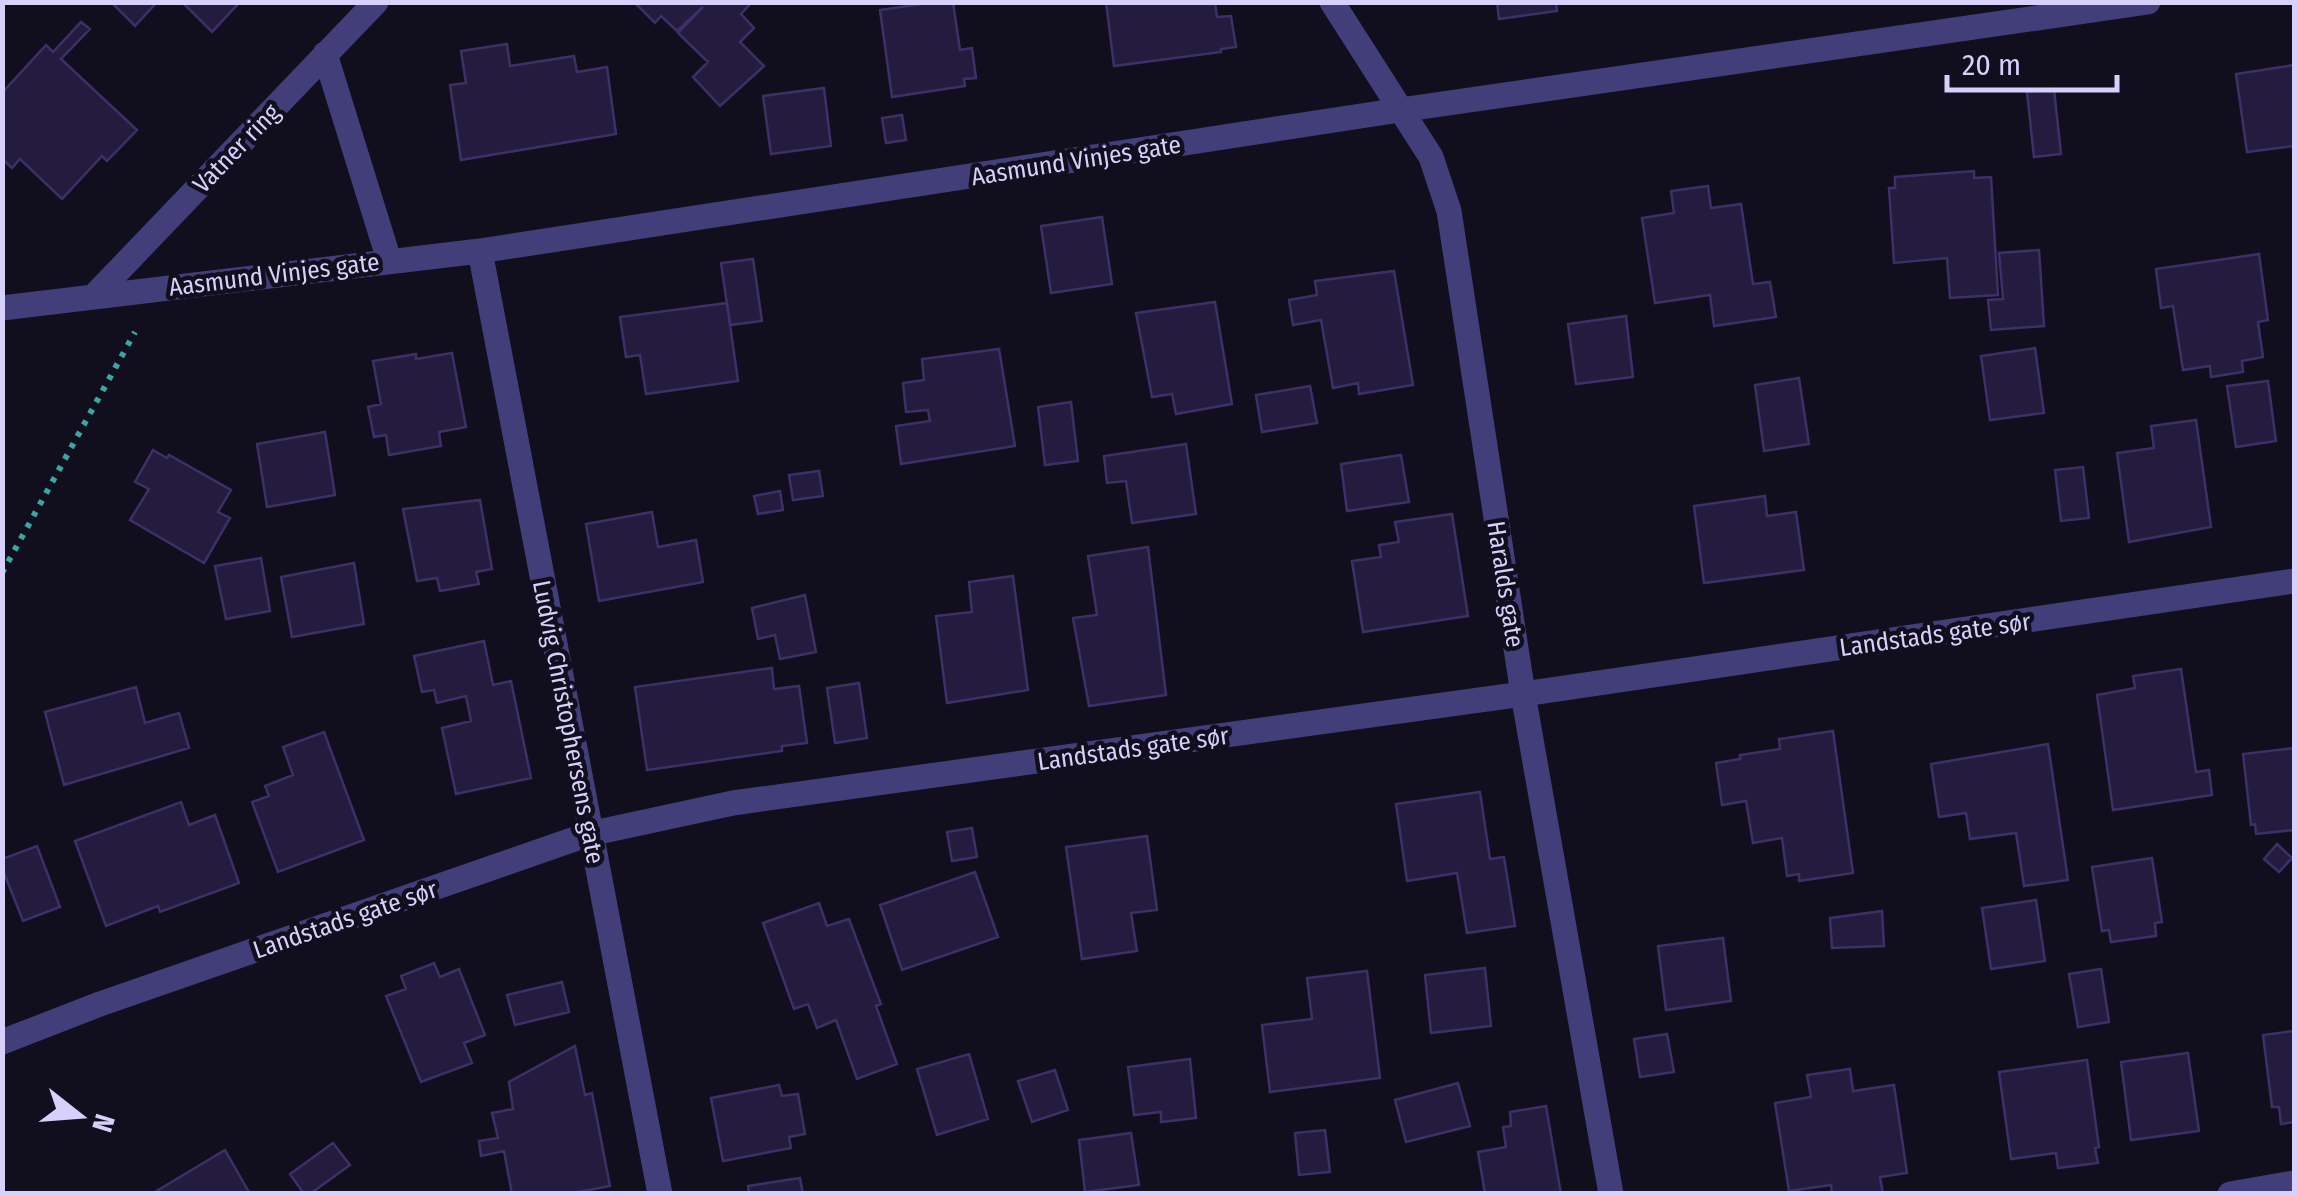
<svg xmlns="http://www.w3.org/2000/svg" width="2297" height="1196" font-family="'Fira Sans Condensed',sans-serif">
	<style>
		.building { fill: #241c3e; stroke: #3d3067; stroke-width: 2.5 }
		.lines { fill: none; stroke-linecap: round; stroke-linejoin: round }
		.path { stroke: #39a6a2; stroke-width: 6; stroke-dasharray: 5 8; stroke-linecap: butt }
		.minor { stroke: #413e79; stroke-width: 25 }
		.labels { text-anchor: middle; stroke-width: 9; stroke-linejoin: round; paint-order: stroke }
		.street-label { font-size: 25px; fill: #d6d0fb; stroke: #110e1e }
	</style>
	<rect width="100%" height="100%" fill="#110e1e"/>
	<path class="building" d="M111 2H157L135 26Z
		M182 2H240L212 32Z
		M634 2H752L741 14 754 28 740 42 764 66 720 106 693 77 708 62 678 33 703 7 677 31 661 16 655 23Z
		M935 2H953L960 50 972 48 976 78 964 79 965 86 892 97 880 10Z
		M1106 2H1215L1217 17 1231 16 1236 47 1221 49V52L1114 66Z
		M1497 2H1556L1557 11 1499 19Z
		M81 22 90 29 61 59 137 130 107 161 102 156 62 199 20 159 12 168 2 159V93L46 45 53 52Z
		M507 44 510 66 574 56 577 72 607 67 616 134 461 160 450 85 466 83 461 51Z
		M2294 65V159L2293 146 2247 152 2236 74Z
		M824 88 831 146 771 154 763 96Z
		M2054 89 2061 154 2034 157 2027 92Z
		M902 115 906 140 886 143 882 118Z
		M1974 171V178L1991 177 1998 295 1950 298 1947 258 1894 263 1889 188H1895V177Z
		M1708 186 1711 208 1741 204 1753 284 1770 282 1776 317 1714 326 1710 295 1655 303 1642 218 1674 213 1671 191Z
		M1102 217 1112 284 1051 293 1041 226Z
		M2039 250 2044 326 1991 330 1988 300 2003 299 1999 253Z
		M2259 254 2268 320 2258 322 2263 357 2242 361 2243 372 2211 377 2210 366 2183 370 2173 306 2161 308 2156 269Z
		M753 259 762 321 730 325 721 263Z
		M1394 271 1413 385 1359 394 1358 383 1333 388 1321 320 1293 325 1289 300 1317 295 1315 281Z
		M1215 302 1232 404 1176 414 1172 394 1152 397 1136 313Z
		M727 303 738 381 646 394 640 355 626 357 620 317Z
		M1626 316 1633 377 1576 384 1568 324Z
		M2035 348 2044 413 1990 420 1981 356Z
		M999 349 1015 446 901 464 896 426 930 421 928 410 906 412 903 383 924 380 922 359Z
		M452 353 466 427 439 432 441 446 389 455 386 435 374 437 368 407 381 404 373 361 416 354V359Z
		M1799 378 1809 444 1764 451 1755 385Z
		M2268 381 2276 441 2236 447 2227 386Z
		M1310 386 1317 423 1262 432 1256 395Z
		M1071 402 1078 461 1045 465 1038 407Z
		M2196 420 2211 527 2129 542 2117 453 2154 448 2151 426Z
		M325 432 335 495 267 507 257 444Z
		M1186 444 1196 514 1132 523 1126 481 1107 483 1104 456Z
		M153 450 167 458 169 455 231 490 218 512 230 518 204 563 130 520 149 489 135 482Z
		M1401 455 1409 502 1347 511 1341 464Z
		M2083 467 2089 518 2061 521 2055 470Z
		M819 471 823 496 793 500 789 475Z
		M780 491 783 510 758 514 754 496Z
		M1765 496 1767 516 1796 512 1804 570 1704 583 1694 506Z
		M480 500 492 569 476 572 479 584 440 591 437 578 417 581 403 509Z
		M652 512 658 547 696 540 703 582 599 601 586 524Z
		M1452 514 1468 616 1363 632 1352 561 1381 557 1379 545 1399 542 1395 522Z
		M1148 547 1166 695 1089 706 1073 618 1097 615 1088 556Z
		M261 558 270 611 226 619 215 566Z
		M354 563 364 624 292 637 281 577Z
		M1013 576 1028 690 947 703 936 616 972 612 969 582Z
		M805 595 816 652 780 659 775 635 758 639 752 608Z
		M484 641 493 685 511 681 531 778 456 794 442 728 471 721 466 696 437 703 434 690 422 692 414 656Z
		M772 668 774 689 799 686 807 743 782 746V751L647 770 635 687Z
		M2181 669 2196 772 2209 770 2212 795 2113 810 2097 695 2135 688 2133 676Z
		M859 683 867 738 835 743 827 688Z
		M136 687 145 723 179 713 189 748 64 785 45 712Z
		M1833 731 1853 873 1799 881V874L1787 876 1782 838 1753 843 1746 801 1722 805 1716 763 1740 759V755L1780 749 1779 739Z
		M324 732 364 840 278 872 252 802 269 796 265 786 293 775 283 747Z
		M2048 744 2068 880 2024 886 2016 833 1970 839 1966 813 1939 817 1931 764Z
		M2294 748V830L2256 834 2255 824 2251 825 2243 754Z
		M1480 792 1490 859 1504 857 1515 926 1467 933 1457 873 1407 881 1396 804Z
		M181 802 189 825 215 815 239 883 160 912 158 906 106 926 75 841Z
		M972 828 977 857 952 861 947 832Z
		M1147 836 1157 910 1131 913 1137 951 1082 959 1066 847Z
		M2277 844 2292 858 2279 872 2264 859Z
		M37 846 60 907 23 921 2 868V859Z
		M2152 858 2162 922 2155 923 2156 936 2111 942 2109 930 2102 931 2092 867Z
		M975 872 998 937 902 970 880 905Z
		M2036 900 2045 961 1991 969 1982 908Z
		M819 903 827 926 849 919 881 1004 876 1006 897 1064 857 1079 836 1020 817 1028 808 1004 794 1009 763 923Z
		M1882 911 1884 946 1832 948 1830 918Z
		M1723 938 1731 1001 1666 1010 1658 946Z
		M434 963 440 977 459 969 485 1035 464 1043 472 1063 421 1082 386 996 406 989 401 976Z
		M1485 968 1491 1026 1431 1033 1425 975Z
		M2101 969 2109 1022 2078 1027 2069 974Z
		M1367 971 1380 1078 1270 1092 1262 1025 1312 1019 1307 978Z
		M562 982 569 1012 515 1025 507 995Z
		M2294 1031V1122L2281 1124 2279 1107H2272L2263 1035Z
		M1667 1034 1674 1072 1640 1077 1634 1039Z
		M575 1046 585 1095 592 1093 610 1186 568 1194H512L504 1151 481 1156 479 1141 498 1138 492 1113 513 1109 509 1082Z
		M2188 1053 2199 1131 2131 1140 2121 1062Z
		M969 1054 988 1119 937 1135 917 1069Z
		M1190 1059 1196 1118 1161 1122V1112L1134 1115 1128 1067Z
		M2087 1060 2099 1147 2095 1148 2098 1163 2058 1168 2056 1153 2011 1159 1999 1072Z
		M1850 1069 1853 1091 1894 1085 1907 1173 1880 1177 1883 1194H1832L1831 1185 1789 1191 1775 1103 1811 1097 1807 1075Z
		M1055 1070 1068 1110 1032 1122 1018 1081Z
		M1458 1083 1470 1126 1406 1142 1395 1100Z
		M779 1085 782 1096 798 1094 805 1134 789 1137 791 1148 723 1161 711 1098Z
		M1546 1106 1561 1194H1485L1478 1152 1506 1147 1503 1127 1511 1126 1510 1112Z
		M1325 1130 1330 1172 1299 1175 1295 1133Z
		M1131 1133 1139 1185 1085 1192 1079 1140Z
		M333 1143 350 1165 310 1194H304L290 1174Z
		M225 1150 250 1194H156L155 1192Z
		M800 1178 803 1194H749L748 1186Z"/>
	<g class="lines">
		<path class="path" d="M2 573 135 332"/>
		<path class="minor" d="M1332 2 1431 157 1449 211 1523 694 1611 1194
			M325 54 389 260
			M480 251 660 1194
			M96 294 376 2
			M2 308 480 251 1400 110 2148 2
			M2 1042 100 1004 589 834 733 803 1523 694 2294 581
			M2230 1194 2294 1183"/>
	</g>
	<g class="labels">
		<g class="street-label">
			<text transform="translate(236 148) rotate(-46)" y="9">Vatner ring</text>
			<text transform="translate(1076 160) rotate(-9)" y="9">Aasmund Vinjes gate</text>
			<text transform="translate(274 274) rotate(-7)" y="9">Aasmund Vinjes gate</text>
			<text transform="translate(1506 584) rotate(81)" y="9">Haralds gate</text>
			<text transform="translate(1935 634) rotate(-8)" y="9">Landstads gate sør</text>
			<text transform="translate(569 722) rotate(79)" y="9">Ludvig Christophersens gate</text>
			<text transform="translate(1133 748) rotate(-8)" y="9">Landstads gate sør</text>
			<text transform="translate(345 919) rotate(-19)" y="9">Landstads gate sør</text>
		</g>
	</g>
	<rect width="2297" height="1196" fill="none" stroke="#d6d0fb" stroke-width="10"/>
	<g transform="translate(80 1116) rotate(107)" stroke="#110e1e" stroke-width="8" paint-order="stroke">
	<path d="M0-8L18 38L0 25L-18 38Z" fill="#d6d0fb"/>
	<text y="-15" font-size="28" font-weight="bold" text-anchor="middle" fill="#d6d0fb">N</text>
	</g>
	<path d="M1947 75v15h170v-15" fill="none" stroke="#d6d0fb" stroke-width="5"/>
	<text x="1962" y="75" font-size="30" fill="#d6d0fb" stroke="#110e1e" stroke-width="8" paint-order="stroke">20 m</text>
</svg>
